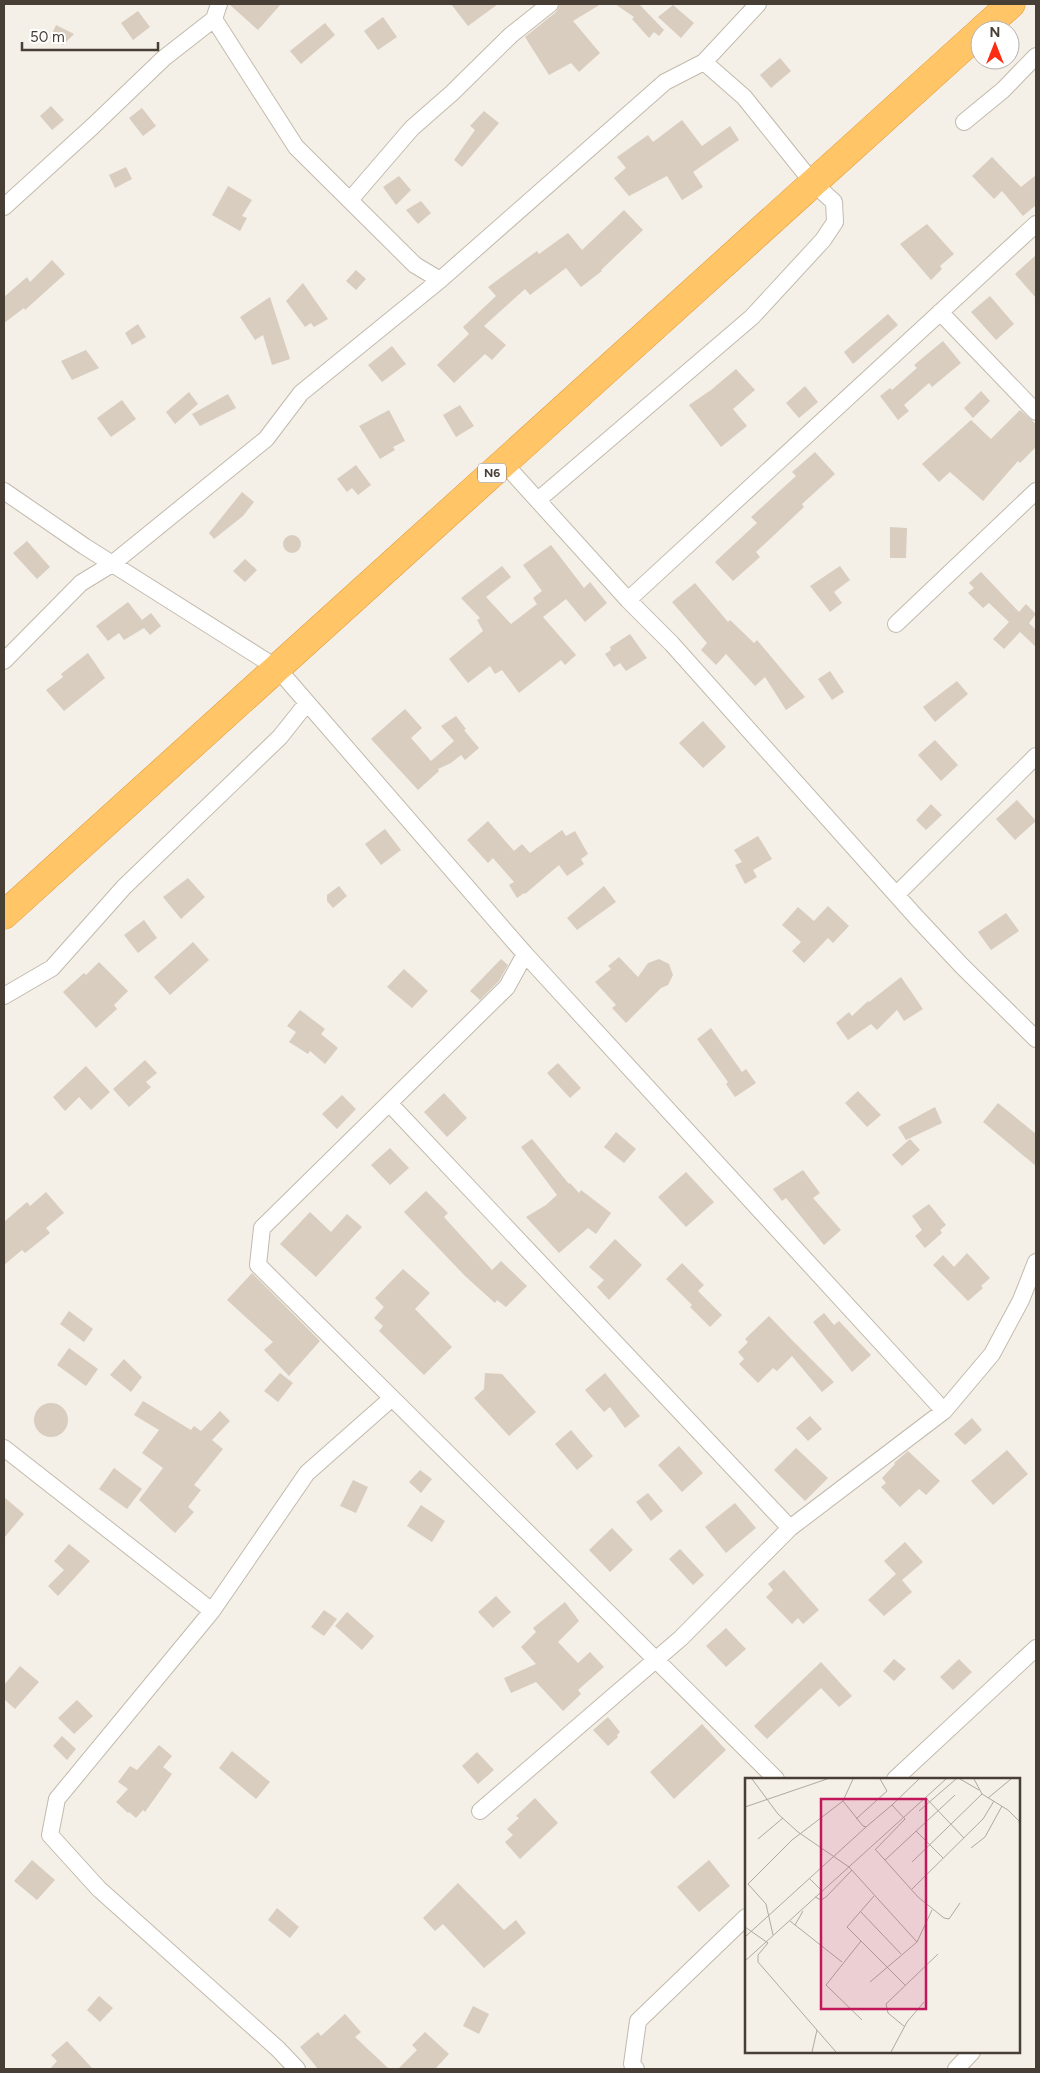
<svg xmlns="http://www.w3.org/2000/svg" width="1040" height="2073" font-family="Figtree,sans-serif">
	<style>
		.building { fill: #d9cdbf }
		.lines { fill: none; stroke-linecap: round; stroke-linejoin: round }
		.street-casing { stroke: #c2baac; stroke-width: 18 }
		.highway-casing { stroke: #e09935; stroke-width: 29 }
		.street { stroke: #fff; stroke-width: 16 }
		.highway { stroke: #ffc567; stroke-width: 28 }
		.labels { text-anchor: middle; stroke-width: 5; stroke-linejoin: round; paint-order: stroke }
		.shield { fill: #fff; stroke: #7e7972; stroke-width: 1 }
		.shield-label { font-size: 12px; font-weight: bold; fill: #473f36 }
		.inset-road { fill: none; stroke: #afa9a0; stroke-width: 1 }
		.view { fill: #c2185b; fill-opacity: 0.15; stroke: #c2185b; stroke-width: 2.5 }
		.inset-edge { fill: none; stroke: #473f36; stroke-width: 2.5 }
	</style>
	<rect width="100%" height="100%" fill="#f4efe7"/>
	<path class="building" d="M229 4H281L258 30Z
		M451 4H498L468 26Z
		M560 4H601L573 21 600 53 579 72 571 63 549 75 525 37 556 12Z
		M615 4H639L664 30 659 36 654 32 649 38 632 19 634 17Z
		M673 5 694 23 681 38 658 17Z
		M138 11 150 27 133 40 121 23Z
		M383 17 397 37 378 50 364 31Z
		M325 23 335 35 301 64 290 51Z
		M56 25 74 34 63 45 50 38Z
		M780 58 791 71 771 88 760 75Z
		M51 106 64 120 52 130 40 116Z
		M142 108 156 126 143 136 129 118Z
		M484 111 499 123 462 167 454 160 475 130 470 126Z
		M682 120 702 146 730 126 739 140 693 172 703 187 682 200 667 176 629 196 614 178 626 168 617 157 648 135 653 142Z
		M992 157 1021 187 1036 175V205L1023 216 1002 191 994 199 972 176Z
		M126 167 132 179 115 188 109 175Z
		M399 176 411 190 396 205 383 187Z
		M228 186 252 200 242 216 247 218 240 231 212 215Z
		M421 201 431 213 418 224 406 210Z
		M624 210 643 230 601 270 602 271 581 287 566 268 530 295 525 289 484 326 506 345 492 360 485 354 454 383 437 365 469 334 463 327 496 296 488 287 537 251 539 254 568 233 582 250Z
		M927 224 954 254 940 266 942 269 931 280 900 244Z
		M1036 255V298L1015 274Z
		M52 260 65 274 25 310 24 308 4 323V297L27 277 30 282Z
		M356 270 366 279 356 290 346 281Z
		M303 283 328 319 314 327 311 323 305 327 286 301Z
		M990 296 1014 324 996 340 971 312Z
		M270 297 290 359 272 365 263 335 255 340 240 317Z
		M888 314 898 325 853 364 844 352Z
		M138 324 146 337 132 345 125 333Z
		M943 341 961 363 932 387 929 383 904 405 909 411 898 420 880 396 890 388 892 390 917 368 914 365Z
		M392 346 406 364 382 382 368 365Z
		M86 350 99 368 72 380 61 361Z
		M736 369 755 390 733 409 747 426 721 447 689 405 711 390Z
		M805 386 818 402 799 418 786 403Z
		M981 391 990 401 973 418 964 408Z
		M189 392 198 404 175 424 166 412Z
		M228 394 236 408 200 426 192 414Z
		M122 400 136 419 111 437 97 418Z
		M460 405 474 426 456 437 443 415Z
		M389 410 405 441 393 447 395 450 380 459 359 426Z
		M1020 410 1036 424V447L1020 463 1018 461 983 501 950 472 939 482 922 464 971 420 991 439Z
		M815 452 835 474 802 504 804 507 756 552 760 557 733 581 715 562 757 523 751 517 796 476 792 472Z
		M356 465 371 485 358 495 352 488 347 492 337 479Z
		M242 492 254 502 243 516 214 539 209 533Z
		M890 527 907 528 906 558H890Z
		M283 544a9 9 0 1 1 18 0a9 9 0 1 1-18 0Z
		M27 541 50 567 37 579 13 553Z
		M551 545 584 588 590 582 607 603 585 622 566 599 543 617 576 655 565 665 561 660 519 693 502 670 495 674 490 666 468 683 449 659 483 631 477 620 480 618 461 598 502 566 511 577 486 597 511 624 537 604 533 598 542 591 523 565Z
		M245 559 257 570 245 582 233 571Z
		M840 566 850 580 834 592 842 603 830 612 810 586Z
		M981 572 1019 612 1026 604 1036 614 1029 623 1036 630V647L1020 632 1004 649 993 639 1009 622 989 603 983 608 968 593 974 588 969 583Z
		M695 583 728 622 730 620 754 643 757 640 805 697 786 710 765 677 755 686 726 654 716 665 701 650 707 643 672 602Z
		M128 602 142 620 151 613 161 626 150 635 144 628 124 640 119 633 108 641 96 626Z
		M630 634 647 658 626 671 620 663 614 667 605 654 611 650 610 647Z
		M88 653 105 678 64 711 46 690 63 677 61 674Z
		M830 671 844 692 832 700 818 679Z
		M957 681 968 694 935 722 923 707Z
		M405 709 422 728 411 738 431 761 454 741 441 726 456 716 466 729 464 730 479 748 465 760 461 755 451 763 438 769 439 771 418 790 371 739Z
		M703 721 726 747 703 768 679 743Z
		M935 740 958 765 941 781 918 755Z
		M1017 800 1036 821 1015 840 996 819Z
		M931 804 942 815 926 830 916 820Z
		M488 821 514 851 522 844 530 853 562 830 566 836 575 831 588 854 581 859 584 864 567 876 559 865 525 894 524 893 517 898 509 885 514 882 493 858 488 863 467 840Z
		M385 829 401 850 381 865 365 844Z
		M758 836 772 859 753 870 757 877 745 884 735 865 742 862 734 850Z
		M188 878 205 897 181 919 163 897Z
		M339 886 347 896 333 908 327 901V895Z
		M604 886 616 902 577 930 567 918Z
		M828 906 849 926 833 943 828 938 804 963 792 951 801 942 782 925 798 907 814 921Z
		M1006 913 1019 931 991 950 978 932Z
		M144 920 157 938 138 953 124 935Z
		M193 942 209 960 170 995 154 977Z
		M619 957 638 977 648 963 659 959 669 964 673 975 668 985 661 988 626 1023 612 1008 616 1005 595 982 611 969 608 966Z
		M501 959 508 965 499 981 480 1000 470 991Z
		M99 962 128 991 114 1005 117 1009 96 1028 63 992 84 973 86 975Z
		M404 969 428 991 412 1008 387 987Z
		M901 977 923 1009 904 1021 897 1010 877 1030 871 1024 848 1040 836 1023 849 1012 852 1016 868 1001 869 1002Z
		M300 1010 325 1029 321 1034 338 1048 325 1064 310 1051 308 1054 289 1042 296 1032 287 1026Z
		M711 1028 742 1072 746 1069 756 1083 735 1097 726 1084 728 1082 697 1039Z
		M145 1060 157 1073 146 1082 151 1087 129 1107 113 1089Z
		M558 1063 581 1088 570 1098 547 1073Z
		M86 1066 110 1092 91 1110 79 1097 65 1111 53 1097Z
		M858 1091 881 1115 867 1127 845 1103Z
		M444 1093 467 1118 447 1137 424 1112Z
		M342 1095 356 1109 337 1129 322 1114Z
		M998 1103 1036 1134V1166L983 1122Z
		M935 1107 942 1123 906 1140 898 1127Z
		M616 1132 636 1149 624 1163 604 1147Z
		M532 1139 569 1184 570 1183 579 1193 581 1190 611 1213 596 1234 588 1228 559 1253 526 1217 546 1205 557 1195 521 1147Z
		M910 1139 920 1150 902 1166 892 1155Z
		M390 1148 409 1168 390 1185 371 1165Z
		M803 1170 820 1193 813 1198 841 1230 824 1245 786 1198 782 1201 773 1189Z
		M686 1172 714 1202 686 1227 658 1197Z
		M426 1191 448 1213 444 1217 492 1270 501 1261 527 1286 506 1307 497 1300 495 1303 465 1276 404 1212Z
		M46 1192 64 1213 46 1228 50 1233 25 1253 22 1250 4 1265V1222L27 1202 30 1206Z
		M929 1204 946 1225 940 1230 942 1233 925 1248 915 1236 922 1230 912 1216Z
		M310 1212 331 1232 347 1214 362 1227 316 1277 280 1244Z
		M615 1239 642 1265 609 1300 597 1287 604 1280 589 1267Z
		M967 1253 990 1278 981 1286 983 1288 968 1301 933 1265 943 1255 954 1267Z
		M682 1263 704 1285 698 1291 722 1315 710 1327 690 1307 692 1305 666 1279Z
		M403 1269 430 1293 415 1309 452 1347 424 1375 379 1331 383 1326 374 1318 384 1307 375 1298Z
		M252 1273 320 1341 289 1376 264 1350 273 1342 227 1300Z
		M69 1311 93 1329 84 1342 60 1324Z
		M824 1313 834 1325 839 1321 871 1355 852 1372 813 1322Z
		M769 1316 791 1339 834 1382 822 1392 792 1356 777 1371 773 1368 758 1383 739 1364 744 1359 738 1352 748 1342 745 1339Z
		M69 1348 98 1369 86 1386 57 1365Z
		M124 1359 142 1377 131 1392 110 1375Z
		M280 1373 293 1383 278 1402 264 1391Z
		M485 1373 502 1374 536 1412 509 1436 474 1398 484 1389Z
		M605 1373 640 1416 625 1428 610 1407 604 1412 585 1390Z
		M143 1401 191 1430 194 1426 201 1431 220 1411 230 1421 212 1440 223 1449 194 1485 201 1490 188 1507 194 1512 175 1533 139 1500 163 1468 142 1453 159 1430 134 1415Z
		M34 1420a17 17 0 1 1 34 0a17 17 0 1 1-34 0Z
		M810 1416 822 1429 808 1441 796 1428Z
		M972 1418 982 1430 965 1445 954 1434Z
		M571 1430 593 1456 577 1470 555 1444Z
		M679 1446 703 1473 682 1492 658 1465Z
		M796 1448 828 1478 805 1501 774 1470Z
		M1007 1450 1028 1474 993 1505 971 1481Z
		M908 1451 940 1481 926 1495 919 1489 900 1507 881 1487 886 1483 882 1478 895 1464 894 1463Z
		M114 1468 142 1489 127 1509 99 1489Z
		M420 1470 432 1479 421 1493 409 1482Z
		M353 1480 368 1487 356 1513 340 1506Z
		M648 1493 663 1511 651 1521 636 1502Z
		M4 1497 24 1514 4 1538Z
		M735 1503 756 1528 726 1553 705 1527Z
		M421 1505 445 1521 432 1542 407 1526Z
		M612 1528 633 1550 610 1572 589 1550Z
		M905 1542 923 1562 902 1580 912 1592 884 1616 868 1600 896 1574 884 1561Z
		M69 1544 90 1561 58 1596 48 1586 64 1570 54 1561Z
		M680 1549 704 1575 693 1585 669 1559Z
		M784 1570 819 1610 803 1624 798 1618 792 1624 766 1597 773 1590 768 1584Z
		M496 1596 511 1612 493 1628 478 1612Z
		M565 1602 579 1621 558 1642 578 1663 590 1652 604 1667 578 1690 581 1694 563 1711 536 1682 511 1693 504 1678 536 1664 521 1647 536 1632 533 1628Z
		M324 1610 337 1619 324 1636 311 1627Z
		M347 1612 374 1636 362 1650 335 1626Z
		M726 1628 746 1649 726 1667 706 1646Z
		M894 1659 906 1669 894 1681 883 1671Z
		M959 1659 972 1672 953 1690 940 1677Z
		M821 1662 852 1696 839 1707 821 1688 767 1739 754 1726Z
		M20 1666 39 1682 15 1709 4 1699V1685Z
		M77 1700 93 1716 74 1734 58 1718Z
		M608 1717 620 1732 617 1735 618 1737 608 1746 593 1730Z
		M702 1724 726 1750 674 1799 650 1772Z
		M62 1736 76 1749 67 1760 53 1746Z
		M159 1745 172 1756 163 1767 172 1774 145 1812 143 1810 136 1818 129 1812 128 1813 116 1802 128 1789 118 1782 130 1766 137 1770Z
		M232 1751 270 1782 256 1799 219 1768Z
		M477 1752 494 1770 478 1784 462 1766Z
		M535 1798 558 1823 520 1859 505 1842 513 1835 507 1829 519 1818 516 1816Z
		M32 1860 55 1880 37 1900 14 1881Z
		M709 1860 730 1886 699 1912 677 1887Z
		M458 1883 504 1930 516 1920 526 1933 484 1968 443 1924 435 1931 423 1918Z
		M277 1908 299 1927 290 1938 268 1920Z
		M99 1996 113 2008 100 2022 87 2010Z
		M473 2006 489 2014 479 2034 463 2026Z
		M345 2014 361 2032 355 2037 389 2069H318L300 2047 318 2032 321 2036Z
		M425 2032 449 2054 435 2069H398L417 2050 412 2045Z
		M67 2041 93 2069H50L57 2061 51 2055Z"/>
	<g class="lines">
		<g class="street-casing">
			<path id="street" d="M219 4 214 19 296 147 415 265 440 280 665 82 704 62 744 97 813 183 834 202 835 222 823 240 752 317 538 500
				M704 62 758 4
				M964 122 1003 90 1036 56
				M350 200 412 128 452 93 511 35 550 4
				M4 207 93 126 164 58 214 19
				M940 312 1036 412
				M503 462 628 600 672 644 917 918 962 966 1036 1039
				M4 491 84 546 277 668 525 954 944 1411
				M628 600 1036 224
				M896 624 1036 491
				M4 661 81 583 112 564 266 439 301 393 440 280
				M897 894 1036 756
				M525 954 507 987 262 1228 258 1265 776 1779
				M4 996 52 968 124 887 280 737 307 703
				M389 1103 790 1528
				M4 1448 212 1611
				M895 1779 1036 1648
				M480 1811 681 1638 790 1528 944 1411 992 1354 1021 1300 1036 1262
				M297 2069 278 2049 99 1889 50 1835 57 1799 212 1611 307 1473 392 1398
				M636 2069 632 2064 638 2021 746 1917
				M956 2069 972 2052"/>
		</g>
		<g class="highway-casing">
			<path id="highway" d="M982 30 1011 4
				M4 915 980 32"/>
		</g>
		<use href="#street" class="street"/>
		<use href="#highway" class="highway"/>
	</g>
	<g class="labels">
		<rect class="shield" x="478" y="463.5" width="28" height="19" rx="4"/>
		<g class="shield-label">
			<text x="492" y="477">N6</text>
		</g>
	</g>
	<g transform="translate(745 1778)">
		<rect width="275" height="275" fill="#f4efe7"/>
		<path class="inset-road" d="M7 1 33 36 53 54 104 89 172 164M108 1 98 23 118 48 121 49 147 27 160 41 130 72M215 1 234 12M229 1 237 16 263 32 274 43 275 49M181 20 219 60M243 20 266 1M147 27 174 1M0 29 82 1M174 33 211 1M111 41 142 13 135 1M171 53 198 80M13 61 38 40M226 70 240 59 257 28M130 71 173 119 199 140 204 141 215 125M140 82 210 17M167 84 237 16M64 100 77 113M167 111 238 41 249 23M129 118 102 149 160 207M70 119 76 122 81 119 107 92M115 133 156 176M45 143 97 184M50 147 58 133M0 149 23 165 13 177V184L91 274M28 157 21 126 3 106 47 62 98 23M0 159 121 49M116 163 81 207 117 242M0 183 201 1M125 204 172 164 187 132M160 249 143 235 141 226 193 176M67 274 72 252M146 274 162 244 179 224"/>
		<path class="view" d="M76 21H181V231H76Z"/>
		<rect width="275" height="275" class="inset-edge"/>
	</g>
	<rect width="1040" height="2073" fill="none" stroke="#473f36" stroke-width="10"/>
	<g transform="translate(995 45)"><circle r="24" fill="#ffffff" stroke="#b5b2af"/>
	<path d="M0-4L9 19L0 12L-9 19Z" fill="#fd2d14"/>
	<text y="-8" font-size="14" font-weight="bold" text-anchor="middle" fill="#473f36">N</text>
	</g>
	<path d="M22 42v8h136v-8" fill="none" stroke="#473f36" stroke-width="2.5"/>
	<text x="30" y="42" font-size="15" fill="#473f36" stroke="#ffffff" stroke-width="4" paint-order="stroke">50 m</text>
</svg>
